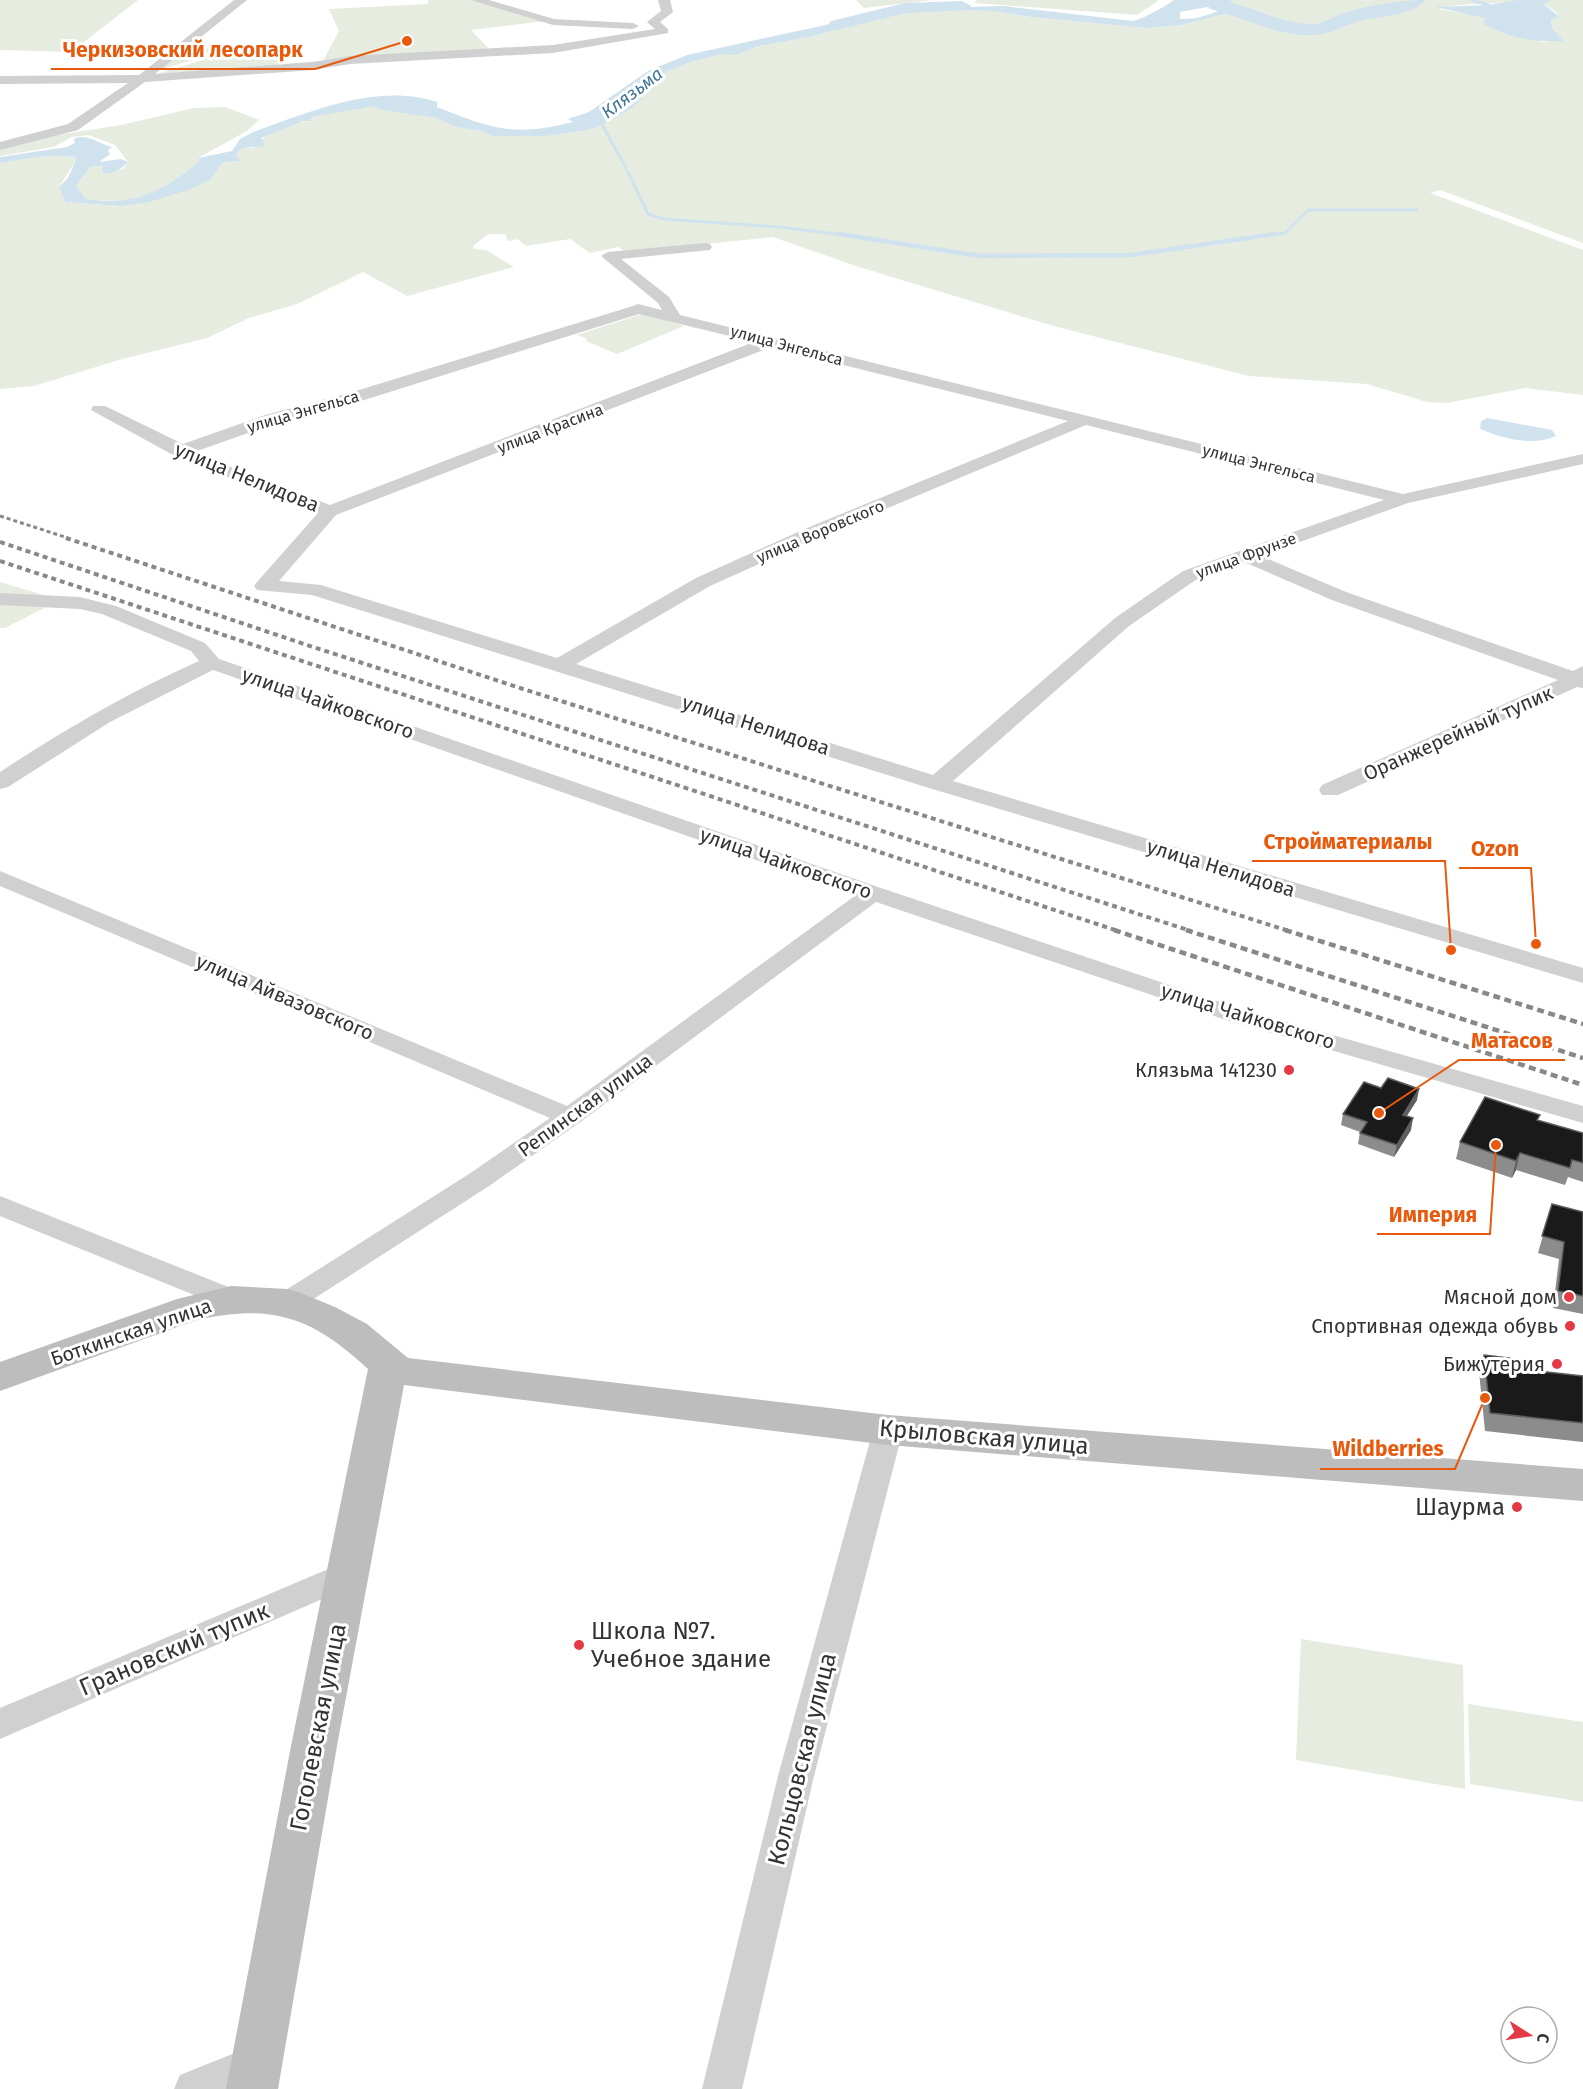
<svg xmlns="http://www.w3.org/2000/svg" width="1583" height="2089" font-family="'Fira Sans',sans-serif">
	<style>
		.green { fill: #e6ecdf }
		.water { fill: #cfe2ee; fill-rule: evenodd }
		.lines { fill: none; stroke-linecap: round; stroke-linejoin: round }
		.stream-far1 { stroke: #cfe2ee; stroke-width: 3 }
		.stream { stroke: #cfe2ee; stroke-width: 4.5 }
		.river { fill: #cfe2ee; fill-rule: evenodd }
		.street { fill: #d0d0d0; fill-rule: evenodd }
		.secondary { fill: #bdbdbd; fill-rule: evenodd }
		.rail-far2 { stroke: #888; stroke-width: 3; stroke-dasharray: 4 3; stroke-linecap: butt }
		.rail-far1 { stroke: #888; stroke-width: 4; stroke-dasharray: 5 4; stroke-linecap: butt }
		.rail { stroke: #888; stroke-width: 4.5; stroke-dasharray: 7 4.5; stroke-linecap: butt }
		.wall { fill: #8c8c8c }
		.shaded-wall { fill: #5f5f5f }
		.building { fill: #1a1a1a; stroke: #5f5f5f; stroke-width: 1.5 }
		.poi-dot { fill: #e63946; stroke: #fff; stroke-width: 2 }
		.labels { text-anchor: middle; stroke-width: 6; stroke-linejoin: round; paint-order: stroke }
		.far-street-label { font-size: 16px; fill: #333; stroke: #fff }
		.far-water-label { font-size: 18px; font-style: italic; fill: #3f7597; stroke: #fff }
		.street-label { font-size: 20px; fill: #333; stroke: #fff }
		.poi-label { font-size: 20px; fill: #333; stroke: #fff; text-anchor: end }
		.near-street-label { font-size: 24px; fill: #333; stroke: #fff }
		.near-poi-label { font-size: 24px; fill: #333; stroke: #fff; text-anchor: end }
		.leader { fill: none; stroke: #e8590c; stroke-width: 2 }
		.callout-dot { fill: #e8590c; stroke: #fff; stroke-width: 2 }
		.callout-label { font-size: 21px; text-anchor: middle; font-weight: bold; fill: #e8590c; stroke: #fff; stroke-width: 6; stroke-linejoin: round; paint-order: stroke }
	</style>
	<rect width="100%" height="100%" fill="#fff"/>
	<path class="green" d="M0 0H138L71 52 0 50Z
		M428 0H480L546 21 471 30 491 51 157 74 235 50H283L281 64 323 61 339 31 329 9 428 4Z
		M856 0H933L864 8Z
		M977 0H1156L1158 1 1137 15 974 3Z
		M1234 0H1517C1494 6 1457 2 1438 9L1481 16 1542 42 1563 40 1552 28 1551 20 1560 17 1555 11 1543 4 1552 0H1583V243L1440 190 1430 193 1583 250V395L1525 388 1447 403 1427 402 1367 384 1249 376 1050 325 856 266 773 237 626 252 618 247 590 253 570 239 526 246 518 239 508 241 505 234H488L473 246 474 249 486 250 514 267 407 296 363 272 297 304 249 318 207 338 122 359 34 386 0 389V163L44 156 78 157 59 187 65 202 121 206 211 179 222 163 237 162 235 155 242 148H254C264 133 291 122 310 121L311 117 375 106 381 110 436 118 456 127 481 131 492 136H547L582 131 595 128 633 108 663 73 691 62 723 54H735L759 46 810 37 898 13 926 9 992 11 1031 17 1147 28 1181 25 1224 14 1252 15 1268 20 1226 4Z
		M190 47 230 49 152 72Z
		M225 107 259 120 247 131 198 158 200 162C160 193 138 205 86 199L76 186 90 167 103 166 107 173 123 169 128 162 115 145 88 135 72 137 53 147 0 156V144L121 125 194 108Z
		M645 313 684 326 617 354 586 341 587 339 577 335Z
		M0 582 60 600 5 628H0Z
		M1301 1639 1463 1665 1465 1789 1296 1760Z
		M1468 1704 1583 1722V1802L1470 1784Z"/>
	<path class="water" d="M1174 0H1234L1226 4 1259 13 1269 20 1252 15 1224 14 1181 25 1147 28 1031 17 992 11 926 9 898 13 810 37 759 46 735 55 723 54 691 62 663 73 633 108 595 128 582 131 547 136H492L481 131 456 127 436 118 381 110 375 106 312 117 310 121H303L261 138 264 142 263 146 242 148 235 155 241 161 222 163 211 179 191 189 149 202 121 206 65 202 59 187 68 178 77 157 44 156 0 163V157L67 147 75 143 74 139C87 132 103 146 112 147L108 150 110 154 99 162 121 159 128 162C121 170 112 174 102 173L103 166 90 167 76 186 86 199C135 206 162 192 199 162L198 158 232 151 240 139 253 132C309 112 378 82 437 102V107C493 129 513 137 573 122L568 119 589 112 648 71 687 55 899 9 1004 6 1133 21C1143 19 1166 6 1174 0ZM1213 6 1225 9C1210 14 1196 20 1180 19V12Z
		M1517 0H1552L1543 4 1560 17 1551 20 1552 28 1564 41C1533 42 1512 39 1484 24L1485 18 1435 7 1488 5Z
		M1487 418 1552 430 1556 436C1532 447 1502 438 1480 429L1481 421Z"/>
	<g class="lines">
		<path class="stream-far1" d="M1472 0 1488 5
			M599 119 626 168
			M628 172 648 214 664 219 778 227 852 236
			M1265 236 1285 233 1308 210H1417"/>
		<path class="stream" d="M839 234 980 256 1131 255 1275 234"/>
		<path class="river" d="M1215 0C1249 3 1279 25 1313 24 1324 24 1333 17 1343 13 1367 6 1400 0 1425 0 1414 14 1385 16 1369 19 1351 21 1335 33 1317 35 1281 38 1243 17 1210 9L1207 5Z
			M962 1 971 6 968 10 905 13 837 30 828 25 831 21 905 3Z"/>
		<path class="street" d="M234 0H247L155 74 313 62 350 56 553 45 655 29 647 22 661 11 658 0H670L673 12 660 22 668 29V33L553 53 350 64 313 70 145 82 78 130 0 150V142L68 124 128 83 0 84V76L139 75Z
			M471 0H489L554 19 633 23 639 26 633 29 553 25Z
			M705 243 710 244 712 247 710 250 621 259 669 297 680 315 1403 494 1583 454V464L1408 503 1261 556 1346 592 1573 671 1583 666V688L1577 687 1338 795H1322L1319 790 1322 785 1558 680 1332 600 1244 562 1197 579 1129 626 953 781 1583 968V983L929 788 312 595 257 590 254 586 257 582 318 513 173 455 91 410 93 406H105L183 444 265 415 349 393 633 306 638 304 662 310 658 303 601 256 608 252ZM639 314 754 342 330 505 235 469 197 451 277 423 361 401ZM771 347 1068 421 807 528 696 578 557 658 321 585 279 581 336 515ZM1086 425 1384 500 1183 571 1115 618 933 775 576 664 710 586 821 536Z
			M0 593 80 597 116 606 205 643 219 659 881 888 1241 1009 1583 1106V1123L1223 1019 876 902 579 1123 489 1186 298 1309 288 1312 278 1309 273 1302 278 1295 469 1174 550 1118 0 886V871L567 1106 856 895 213 670 110 722 8 787 0 789V772C64 730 129 692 199 661L191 651 102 614 80 609 0 605Z
			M0 1196 241 1292 246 1299 241 1306 231 1309 221 1306 0 1216Z
			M888 1419 899 1422 903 1430 814 1776 742 2089H702L778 1776 873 1430 877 1422Z
			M347 1561 359 1565 363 1574 359 1583 0 1739V1708Z
			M257 2044 271 2050 277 2063 271 2076 241 2089H174L180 2075Z"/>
		<path class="secondary" d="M231 1286 288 1289 301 1293 335 1307 367 1324 408 1358 888 1415 1583 1469V1501L888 1445 404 1385 337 1746 278 2089H226L291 1746 368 1369C312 1317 272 1303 197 1320L0 1391V1362L177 1299Z"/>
		<path class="rail-far2" d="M0 516 71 539"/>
		<path class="rail-far1" d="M66 538 523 689 1289 931
			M0 542 313 647 1191 931
			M0 561 1118 931"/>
		<path class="rail" d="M1114 930 1583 1085
			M1186 930 1583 1058
			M1285 930 1583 1024"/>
	</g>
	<path class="wall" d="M1417 1100 1407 1116 1411 1130 1394 1157 1358 1144 1360 1132 1341 1125 1343 1114Z
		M1538 1120 1583 1133V1182L1568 1177 1565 1185 1516 1170 1512 1178 1456 1159 1460 1142Z
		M1552 1204 1583 1212V1314L1553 1308 1559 1259 1538 1253Z
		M1484 1355 1529 1370 1583 1376V1442L1485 1431 1479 1372Z"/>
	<path class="shaded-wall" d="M1419 1089 1417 1100 1400 1126 1403 1115Z
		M1413 1118 1411 1130 1394 1157 1397 1145Z
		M1520 1153 1516 1170 1512 1178 1516 1161Z"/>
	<path class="building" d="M1388 1078 1419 1089 1403 1115 1413 1118 1397 1145 1360 1133 1367 1122 1343 1114 1364 1082 1381 1088Z
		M1485 1097 1540 1115 1537 1120 1583 1133V1163L1572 1160 1570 1168 1520 1153 1516 1161 1460 1142Z
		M1552 1204 1583 1212V1296L1558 1291 1564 1242 1542 1236Z
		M1484 1355 1527 1360 1529 1370 1583 1376V1423L1490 1413Z"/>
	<g class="poi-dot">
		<circle cx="1289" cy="1070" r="6"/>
		<circle cx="1569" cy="1297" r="6"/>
		<circle cx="1570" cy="1326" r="6"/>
		<circle cx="1557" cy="1364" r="6"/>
		<circle cx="1517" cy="1507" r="6"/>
		<circle cx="579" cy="1645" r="6"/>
	</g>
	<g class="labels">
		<g class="far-street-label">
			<text transform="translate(787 345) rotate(15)" y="6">улица Энгельса</text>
			<text transform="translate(303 411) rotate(-16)" y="6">улица Энгельса</text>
			<text transform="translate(550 428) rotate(-21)" y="6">улица Красина</text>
			<text transform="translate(1259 463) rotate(14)" y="6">улица Энгельса</text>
			<text transform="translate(820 531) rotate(-23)" y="6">улица Воровского</text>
			<text transform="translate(1246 555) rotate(-20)" y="6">улица Фрунзе</text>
		</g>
		<g class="far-water-label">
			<text transform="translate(632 93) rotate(-37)" y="6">Клязьма</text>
		</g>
		<g class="street-label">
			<text transform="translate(247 477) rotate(22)" y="7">улица Нелидова</text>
			<text transform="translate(328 703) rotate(19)" y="7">улица Чайковского</text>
			<text transform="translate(756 725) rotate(18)" y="7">улица Нелидова</text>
			<text transform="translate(1458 733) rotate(-24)" y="7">Оранжерейный тупик</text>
			<text transform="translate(786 863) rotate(19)" y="7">улица Чайковского</text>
			<text transform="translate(1221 868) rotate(17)" y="7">улица Нелидова</text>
			<text transform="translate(285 997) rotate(23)" y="7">улица Айвазовского</text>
			<text transform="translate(1248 1016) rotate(17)" y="7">улица Чайковского</text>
			<text transform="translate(585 1105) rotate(-36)" y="7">Репинская улица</text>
			<text transform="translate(131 1332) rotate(-19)" y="7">Боткинская улица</text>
		</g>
		<g class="poi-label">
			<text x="1277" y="1077">Клязьма 141230</text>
			<text x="1557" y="1304">Мясной дом</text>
			<text x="1558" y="1333">Спортивная одежда обувь</text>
			<text x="1545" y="1371">Бижутерия</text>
		</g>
		<g class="near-street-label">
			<text transform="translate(984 1437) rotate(5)" y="8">Крыловская улица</text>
			<text transform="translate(174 1649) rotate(-23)" y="8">Грановский тупик</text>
			<text transform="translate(318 1727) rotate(-79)" y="8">Гоголевская улица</text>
			<text transform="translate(802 1759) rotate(-76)" y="8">Кольцовская улица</text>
		</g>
		<g class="near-poi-label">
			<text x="1505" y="1515">Шаурма</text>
			<text x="591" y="1639" text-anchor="start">Школа №7.<tspan x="591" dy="28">Учебное здание</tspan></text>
		</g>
	</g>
	<path class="leader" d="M407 41L315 69H51M1451 950L1445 861H1252M1536 944L1531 868H1459M1379 1113L1459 1060H1565M1496 1145L1490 1234H1377M1485 1398L1455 1469H1320"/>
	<g class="callout-dot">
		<circle cx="407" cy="41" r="6"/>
		<circle cx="1451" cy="950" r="6"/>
		<circle cx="1536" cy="944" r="6"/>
		<circle cx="1379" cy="1113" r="6"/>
		<circle cx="1496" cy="1145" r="6"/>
		<circle cx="1485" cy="1398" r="6"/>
	</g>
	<g class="callout-label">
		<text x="183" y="57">Черкизовский лесопарк</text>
		<text x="1348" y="849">Стройматериалы</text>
		<text x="1495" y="856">Ozon</text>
		<text x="1512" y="1048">Матасов</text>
		<text x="1433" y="1222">Империя</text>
		<text x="1388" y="1456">Wildberries</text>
	</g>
	<g transform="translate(1529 2035) rotate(102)"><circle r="28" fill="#ffffff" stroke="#adadad" stroke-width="1.5"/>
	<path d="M0-4.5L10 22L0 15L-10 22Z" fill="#e63946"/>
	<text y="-9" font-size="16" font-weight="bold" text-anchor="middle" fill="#333333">С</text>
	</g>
</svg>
